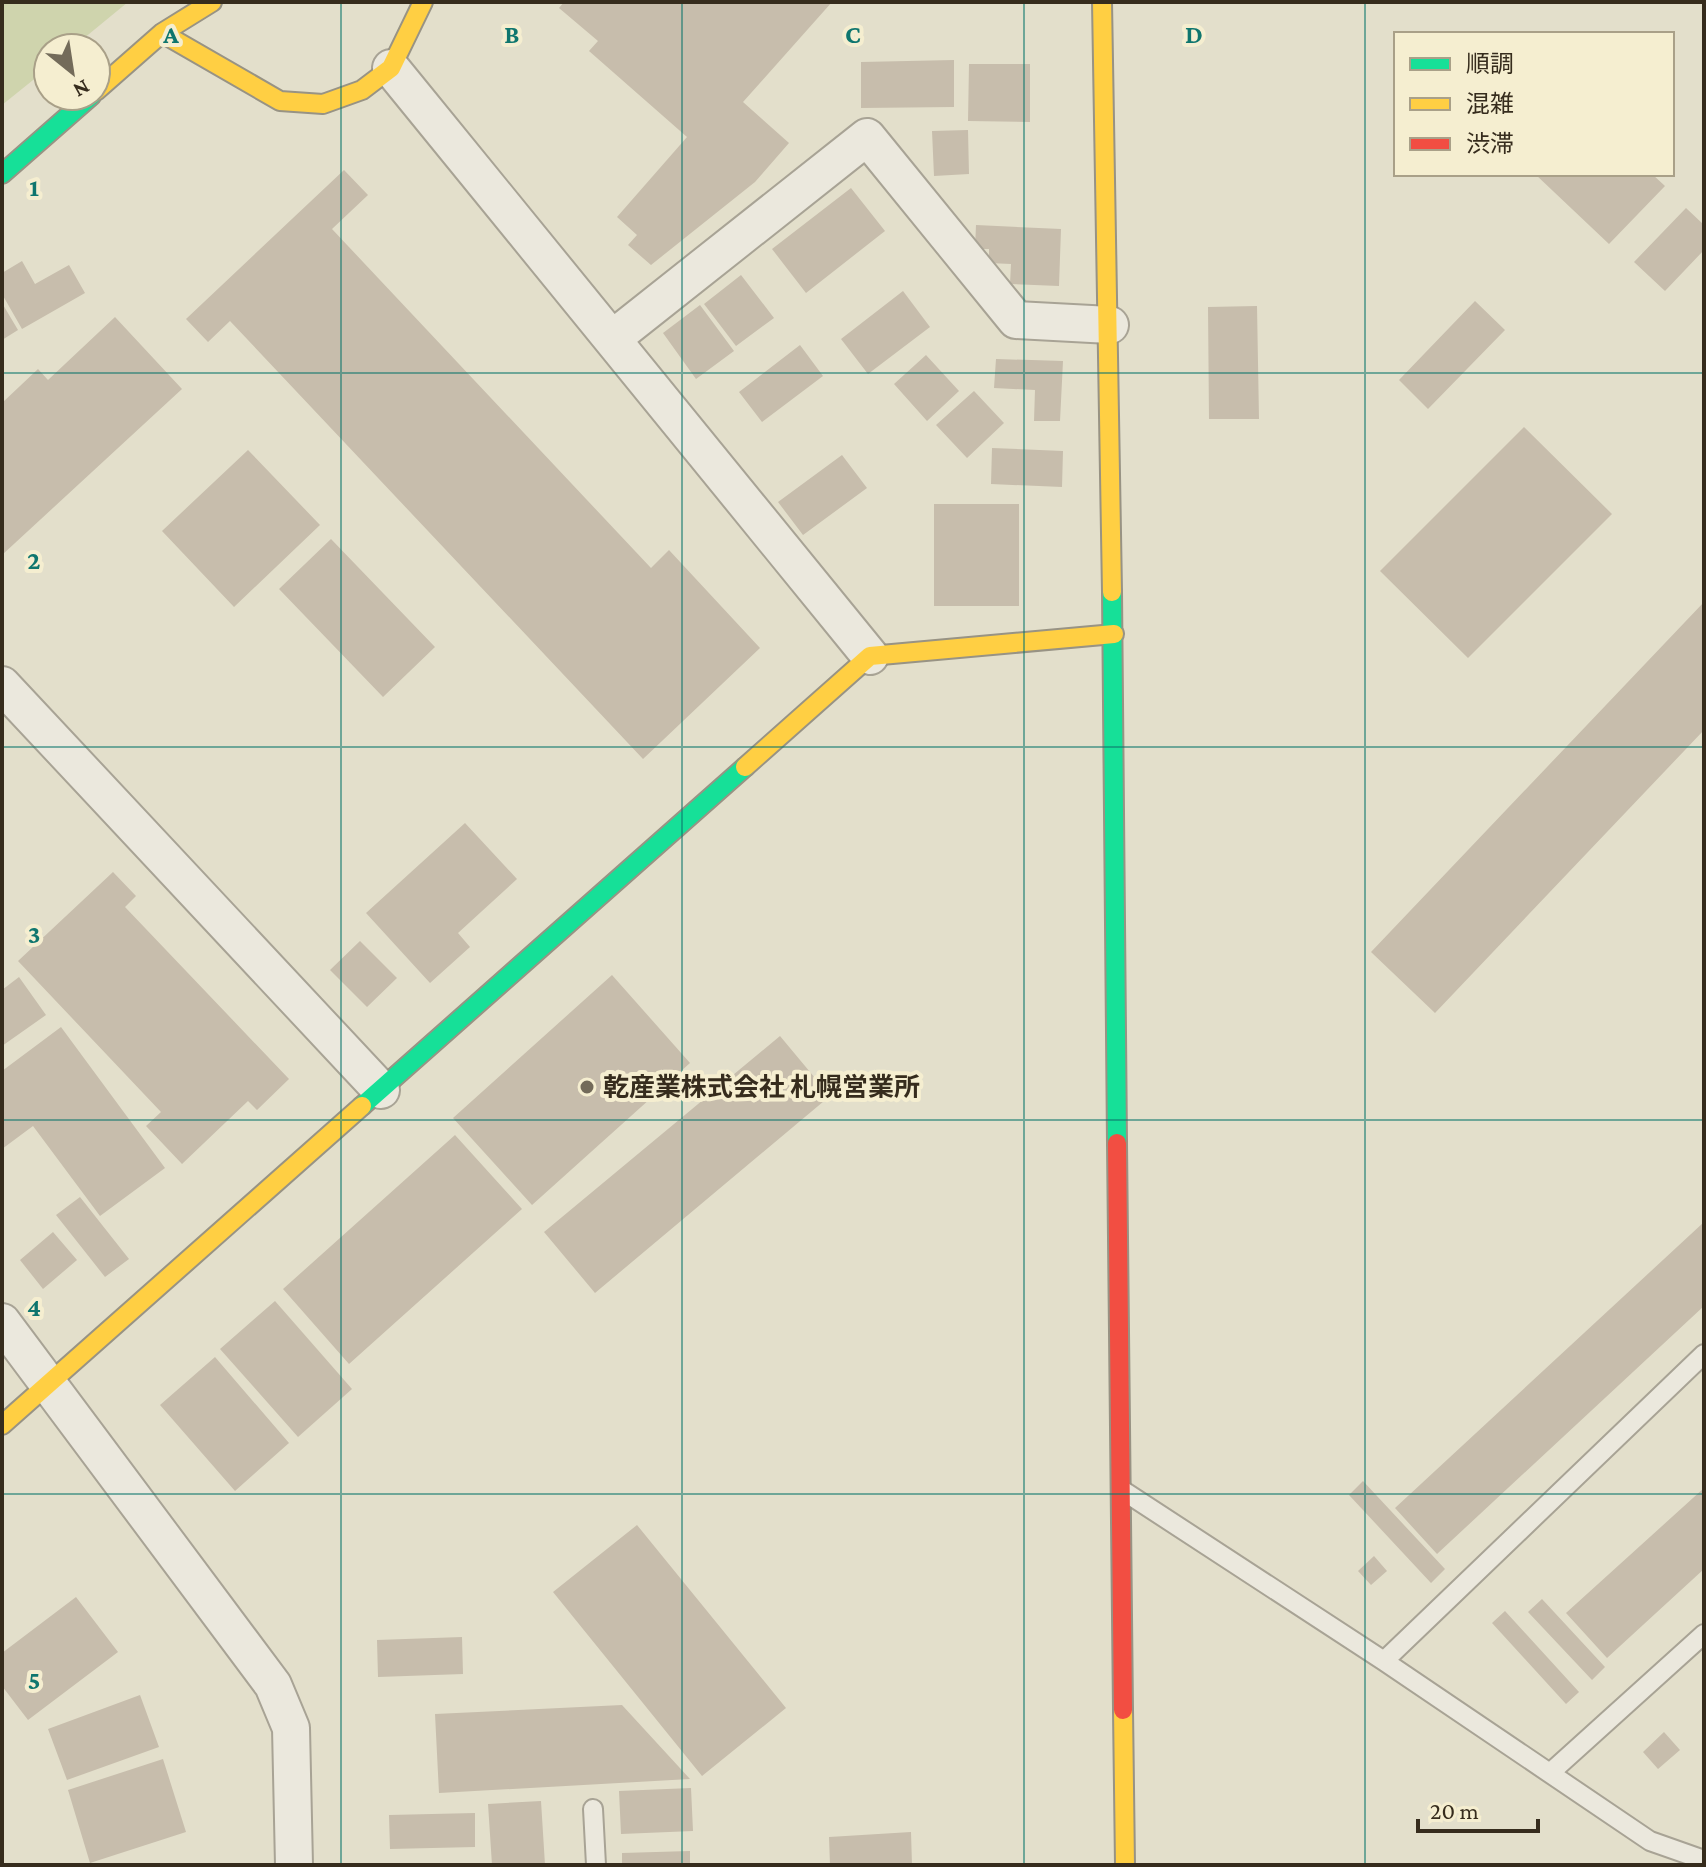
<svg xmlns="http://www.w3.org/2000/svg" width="1706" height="1867" font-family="'Crimson Pro','Noto Sans JP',serif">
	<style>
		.green { fill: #cfd4ad }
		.building { fill: #c7bdac }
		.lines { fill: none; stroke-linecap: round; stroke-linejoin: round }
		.lane-casing { stroke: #a8a395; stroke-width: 22 }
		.street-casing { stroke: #a8a395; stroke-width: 40 }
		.fast-casing { stroke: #989384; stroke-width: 22 }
		.slow-casing { stroke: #989384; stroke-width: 22 }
		.jam-casing { stroke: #989384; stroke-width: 22 }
		.lane { stroke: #ebe8dd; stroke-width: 18 }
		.street { stroke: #ebe8dd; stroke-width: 36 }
		.fast { stroke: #16e098; stroke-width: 18 }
		.slow { stroke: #ffcf43; stroke-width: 18 }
		.jam { stroke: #f24e42; stroke-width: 18 }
		.grid { fill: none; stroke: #0f766e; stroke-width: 2; stroke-opacity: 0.55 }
		.poi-dot { fill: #736b5a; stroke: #f5eed0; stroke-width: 3 }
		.labels { text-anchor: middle; stroke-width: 8; stroke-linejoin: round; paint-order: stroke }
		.poi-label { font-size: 26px; font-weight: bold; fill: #362c1d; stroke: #f5eed0; text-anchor: start }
		.grid-label { font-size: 26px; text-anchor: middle; font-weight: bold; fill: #0f766e; stroke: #f5eed0; stroke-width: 8; stroke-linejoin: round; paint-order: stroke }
	</style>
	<rect width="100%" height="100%" fill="#e3dfcb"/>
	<path class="green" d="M2 2H128L72 48H48V68L2 105Z"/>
	<path class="building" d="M564 2H832L743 102 789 143 755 182 651 265 628 245 637 235 617 217 687 137 589 51 598 41 559 8Z
		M954 60V107L861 108V62Z
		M969 64H1030V122L968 121Z
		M968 130 969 174 934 176 932 131Z
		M344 170 368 195 332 229 651 568 669 550 760 648 643 759 230 321 208 342 186 319Z
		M1535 174H1652L1665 186 1609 244Z
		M851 188 885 231 806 293 772 249Z
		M1686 208 1704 225V250L1665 291 1634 262Z
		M976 225 1061 229 1059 286 1010 284 1011 264 989 263V249H975Z
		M22 261 35 284 69 265 85 293 22 329 2 294V273Z
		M741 275 774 318 736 346 704 304Z
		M903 291 930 327 868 374 841 339Z
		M1475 301 1505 330 1428 409 1399 380Z
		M2 303 18 330 2 340Z
		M700 305 734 351 696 379 663 333Z
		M1257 306 1259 419H1209L1208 307Z
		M115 317 182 389 2 555V403L38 369 48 380Z
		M800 345 823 376 762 422 739 392Z
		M926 355 959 391 927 421 894 384Z
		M996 359 1063 361 1060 421H1034L1035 390 994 388Z
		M974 391 1004 423 967 458 936 425Z
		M1524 427 1612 514 1468 658 1380 571Z
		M992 448 1063 451 1062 487 991 484Z
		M248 450 320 525 234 607 162 531Z
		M842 455 867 488 803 535 778 502Z
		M934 504H1019V606H934Z
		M331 539 435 647 383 697 279 589Z
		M1704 602V730L1435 1013 1371 952Z
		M465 823 517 879 458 933 470 947 430 983 366 913Z
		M113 872 136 896 125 907 289 1079 257 1110 248 1101 182 1164 146 1126 161 1112 18 961Z
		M360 941 397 978 367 1007 330 970Z
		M612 975 690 1063 532 1205 453 1118Z
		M19 977 46 1015 2 1046V990Z
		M61 1027 165 1168 100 1216 33 1126 2 1149V1071Z
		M780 1036 830 1096 595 1293 544 1232Z
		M455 1135 522 1209 349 1364 283 1289Z
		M80 1197 129 1259 105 1277 56 1215Z
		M1704 1222V1306L1437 1554 1395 1508Z
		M53 1232 77 1260 43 1289 20 1260Z
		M275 1301 352 1389 298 1437 220 1349Z
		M215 1357 289 1443 235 1491 160 1405Z
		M1363 1481 1445 1569 1431 1583 1349 1495Z
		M1704 1488V1569L1607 1658 1566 1613Z
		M637 1525 786 1708 702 1776 553 1592Z
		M1374 1556 1387 1571 1371 1585 1358 1571Z
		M76 1597 118 1652 28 1720 2 1686V1653Z
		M1542 1599 1605 1667 1592 1680 1528 1612Z
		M1505 1611 1579 1692 1566 1704 1492 1623Z
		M462 1637 463 1674 378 1677 377 1640Z
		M140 1695 159 1747 67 1780 48 1729Z
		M622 1705 690 1779 439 1793 435 1714Z
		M1664 1732 1680 1750 1658 1769 1643 1752Z
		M163 1759 186 1832 90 1863 68 1790Z
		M691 1788 693 1831 621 1834 619 1791Z
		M541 1801 545 1865H492L488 1804Z
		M475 1813V1847L390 1849 389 1815Z
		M911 1832 912 1865H830L829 1837Z
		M690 1851V1865H622V1853Z"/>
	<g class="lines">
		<g class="lane-casing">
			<path id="lane" d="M1122 1490 1384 1661 1650 1841 1704 1860
				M1384 1661 1704 1354
				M1550 1773 1704 1634
				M593 1809 596 1865"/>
		</g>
		<g class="street-casing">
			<path id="street" d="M391 68 870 656
				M612 339 867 137 1016 320 1110 325
				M2 685 381 1090
				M2 1322 273 1685 291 1728 294 1865"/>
		</g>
		<g class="fast-casing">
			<path id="fast" d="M2 174 91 96
				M1112 592 1117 1143
				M362 1106 745 767"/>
		</g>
		<g class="slow-casing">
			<path id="slow" d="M1102 2 1112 592
				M162 33 280 101 323 104 362 90 391 68 423 2
				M96 91 162 33 212 2
				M745 767 870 656 1114 634
				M2 1425 362 1106
				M1123 1710 1125 1865"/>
		</g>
		<g class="jam-casing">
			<path id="jam" d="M1117 1143 1123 1710"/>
		</g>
		<use href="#lane" class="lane"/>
		<use href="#street" class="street"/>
		<use href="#fast" class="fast"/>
		<use href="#slow" class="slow"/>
		<use href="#jam" class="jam"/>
	</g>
	<path class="grid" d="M341 2V1865M682 2V1865M1024 2V1865M1365 2V1865M2 373H1704M2 747H1704M2 1120H1704M2 1494H1704"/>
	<circle class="poi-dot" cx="587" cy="1087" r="8"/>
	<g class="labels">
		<g class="poi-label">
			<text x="603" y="1096">乾産業株式会社 札幌営業所</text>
		</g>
	</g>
	<g class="grid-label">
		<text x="171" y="43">A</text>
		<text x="512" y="43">B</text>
		<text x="853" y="43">C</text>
		<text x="1194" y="43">D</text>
		<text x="34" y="196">1</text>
		<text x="34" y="569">2</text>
		<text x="34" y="943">3</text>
		<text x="34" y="1316">4</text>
		<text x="34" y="1689">5</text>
	</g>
	<rect width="1706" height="1867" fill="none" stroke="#362c1d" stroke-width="8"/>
	<rect x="1394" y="32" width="280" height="144" fill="#f5eed0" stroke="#a9a088" stroke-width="2"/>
	<rect x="1410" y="58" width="40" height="12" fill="#16e098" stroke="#a9a088" stroke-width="2"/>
	<text x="1466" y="72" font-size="24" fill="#362c1d">順調</text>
	<rect x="1410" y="98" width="40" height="12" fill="#ffcf43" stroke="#a9a088" stroke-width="2"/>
	<text x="1466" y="112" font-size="24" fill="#362c1d">混雑</text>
	<rect x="1410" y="138" width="40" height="12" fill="#f24e42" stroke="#a9a088" stroke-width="2"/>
	<text x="1466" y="152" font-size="24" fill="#362c1d">渋滞</text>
	<g transform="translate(72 72) rotate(150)"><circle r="38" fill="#f5eed0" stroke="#a9a088" stroke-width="2"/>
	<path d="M0-6L14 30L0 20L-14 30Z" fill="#736b5a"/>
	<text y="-12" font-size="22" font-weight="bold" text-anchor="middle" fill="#362c1d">N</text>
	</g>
	<path d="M1418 1819v12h120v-12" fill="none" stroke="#362c1d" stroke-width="4"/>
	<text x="1430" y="1819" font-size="24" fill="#362c1d" stroke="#f5eed0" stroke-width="6" paint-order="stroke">20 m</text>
</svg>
